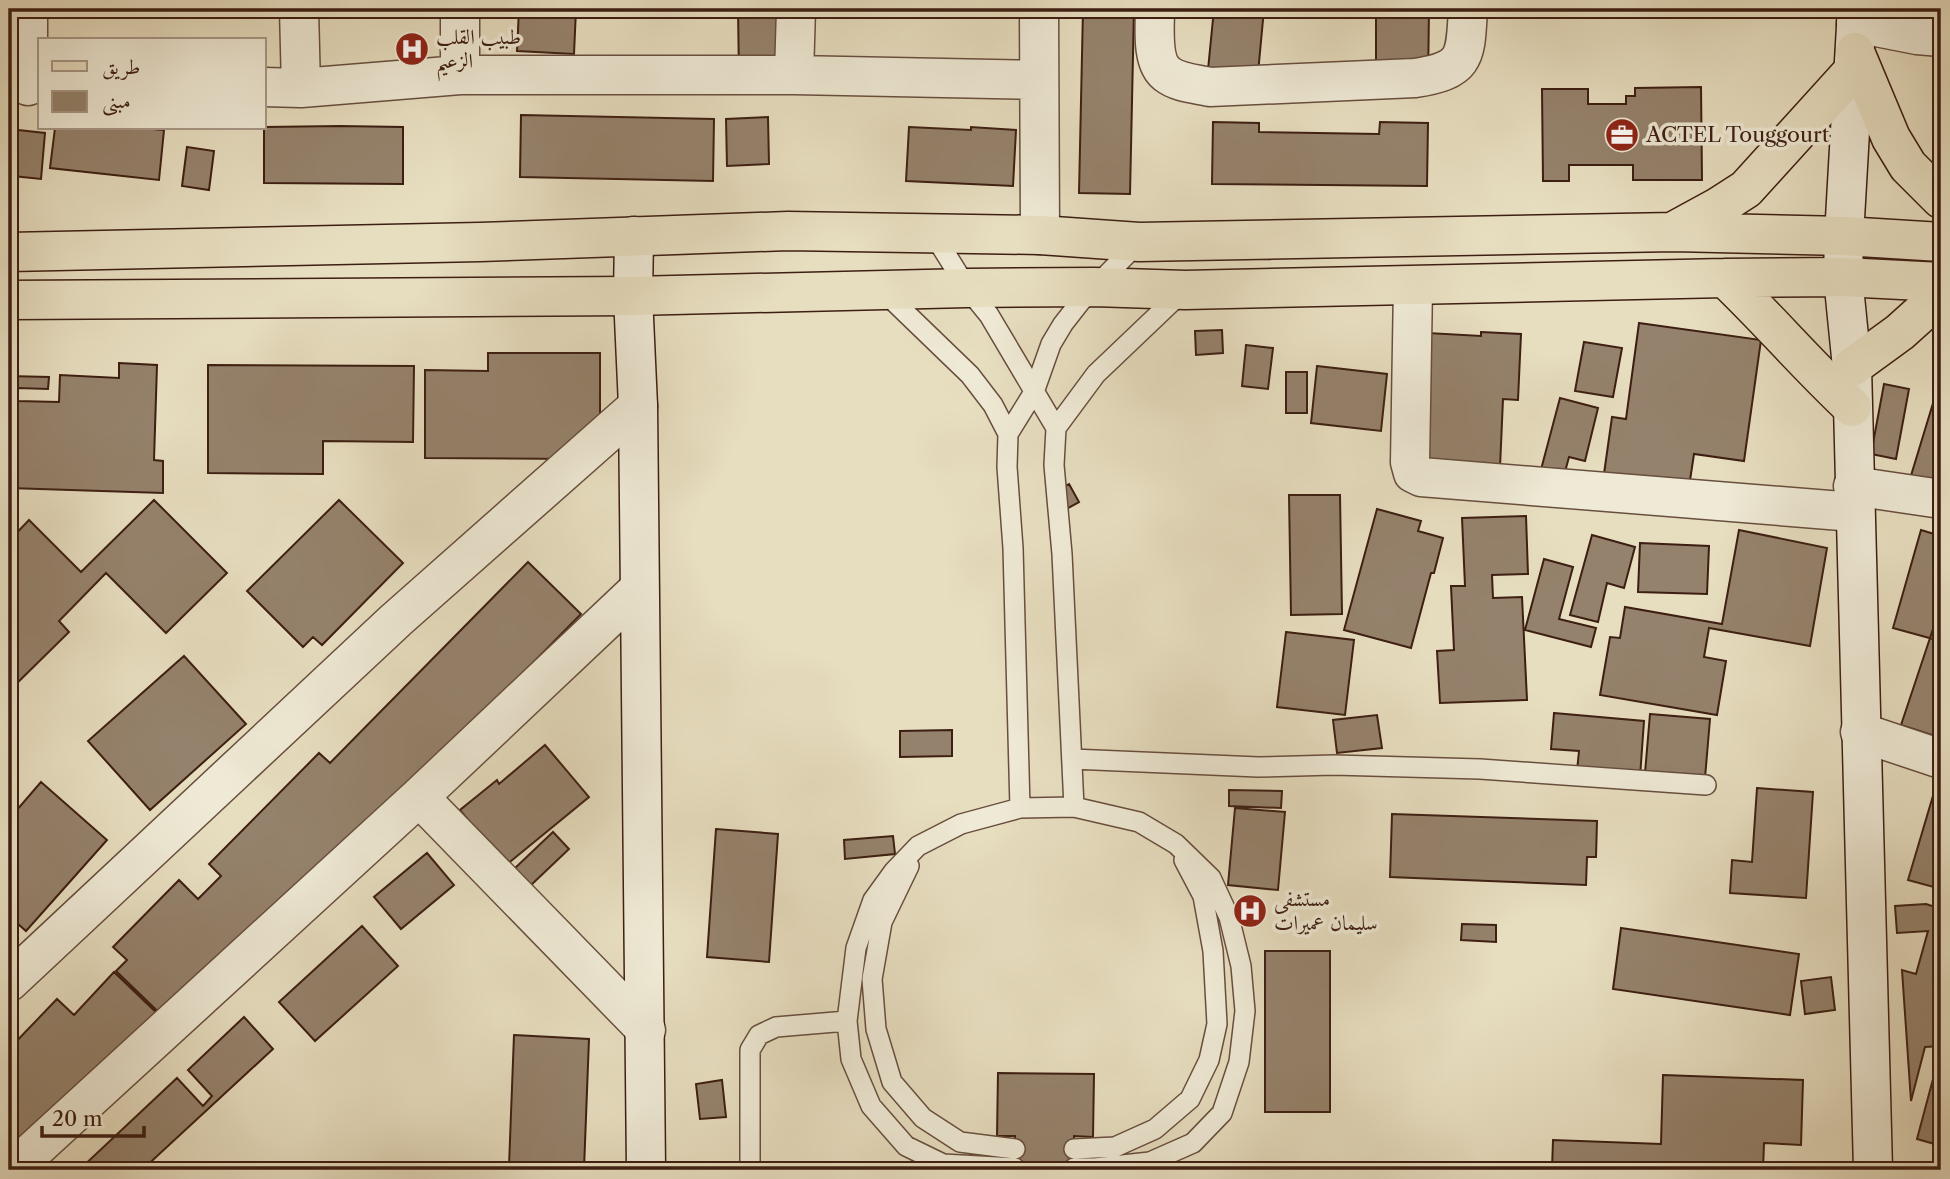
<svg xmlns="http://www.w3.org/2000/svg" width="1950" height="1179" font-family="'Libre Caslon Text',Amiri,serif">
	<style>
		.building { fill: #95826c; stroke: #3d1e12; stroke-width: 2 }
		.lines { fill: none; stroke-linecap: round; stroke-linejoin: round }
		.lane-casing { stroke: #684e3e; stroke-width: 22 }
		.street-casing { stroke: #684e3e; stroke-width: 41 }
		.secondary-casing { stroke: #3d1e12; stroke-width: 41 }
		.primary-casing { stroke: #3d1e12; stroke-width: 41 }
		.lane { stroke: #efead6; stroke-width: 19 }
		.street { stroke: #efead6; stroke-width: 38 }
		.secondary { stroke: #efead6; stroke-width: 38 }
		.primary { stroke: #e7dec0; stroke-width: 38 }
		.labels { text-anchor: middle; stroke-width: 7; stroke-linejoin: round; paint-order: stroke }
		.poi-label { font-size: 21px; fill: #3d1e12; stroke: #efead6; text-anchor: start }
	</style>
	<rect width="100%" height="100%" fill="#e7dec0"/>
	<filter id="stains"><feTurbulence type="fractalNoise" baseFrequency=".00286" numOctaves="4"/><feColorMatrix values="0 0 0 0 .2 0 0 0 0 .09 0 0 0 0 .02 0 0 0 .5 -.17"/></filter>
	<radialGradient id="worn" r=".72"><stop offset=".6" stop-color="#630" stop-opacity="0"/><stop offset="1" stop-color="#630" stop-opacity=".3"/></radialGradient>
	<path class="building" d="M519 9H576L574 54 517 51Z
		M738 9H788L789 77H739Z
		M963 9H1021V12Z
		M1083 9H1134L1130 194 1079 193Z
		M1214 9H1264L1257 84 1207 80Z
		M1376 9H1429L1428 83H1376Z
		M1701 87 1702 180H1633V165H1569V181H1543L1542 89H1588V104H1626V96H1635V88Z
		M521 115 714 119 713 181 520 177Z
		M768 117 769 164 727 166 726 119Z
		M1213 122 1259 123V132L1379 134 1380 122 1428 123 1427 186 1212 184Z
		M340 126 403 127V184L264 183V127Z
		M909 127 971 130V127L1016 130 1013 186 906 181Z
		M55 128H141L164 130 159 180 50 168Z
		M18 130 45 133 41 179 13 176Z
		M187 147 214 151 209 190 182 186Z
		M1639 323 1761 340 1744 461 1694 454 1687 500 1602 488 1612 417 1626 419Z
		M1222 330 1223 353 1196 355 1195 331Z
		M1481 332 1521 334 1518 400 1503 399 1499 490 1418 485 1428 333 1481 336Z
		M1584 342 1622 348 1613 397 1575 391Z
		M1246 345 1273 348 1268 389 1242 386Z
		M488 353H600V451L571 459 425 458V370L488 371Z
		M119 363 157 365 154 460 163 461V493L9 488V376L49 377 48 389 17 388V401L59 402 60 375 119 378Z
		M208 365 414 366 413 442 323 441V474L208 473Z
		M1317 366 1387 374 1381 431 1311 423Z
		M1286 372H1307V413H1286Z
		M1941 377V499L1906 492Z
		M1884 384 1909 389 1896 459 1871 454Z
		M1560 398 1598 408 1585 461 1569 457 1562 483 1539 477Z
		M1069 484 1079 502 1061 512 1051 494Z
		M1289 495H1340L1342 614 1291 615Z
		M154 500 227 573 166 633 106 573 59 621 69 632 9 691V541L29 520 81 572Z
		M339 500 403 563 322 645 313 637 303 647 247 591Z
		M1377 509 1421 521 1418 531 1443 538 1434 573H1431L1411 648 1344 630Z
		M1526 516 1528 574 1492 575 1493 598 1522 597 1527 700 1440 703 1437 651 1454 650 1451 586H1465L1462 518Z
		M1739 530 1827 548 1810 646 1709 628 1704 657 1726 661 1717 715 1600 695 1610 637 1620 638 1625 607 1722 624Z
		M1921 530 1941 536V610L1933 639 1893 628Z
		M1592 535 1635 547 1624 588 1607 583 1598 622 1570 615Z
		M1640 543 1709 546 1707 594 1638 592Z
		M1544 559 1573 567 1559 619 1596 628 1591 647 1525 630Z
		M528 562 581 614 174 1027 116 971 127 960 113 947 179 880 198 899 221 876 209 864 319 753 330 763Z
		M1935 623 1941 625V738L1901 725Z
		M1286 632 1354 640 1345 715 1277 707Z
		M184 656 246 724 150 810 88 741Z
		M1554 713 1644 721 1640 777 1577 771 1579 751 1551 749Z
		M1650 714 1710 719 1705 778 1645 773Z
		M1377 715 1382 748 1337 753 1333 720Z
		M952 730V756L900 757V731Z
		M545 745 589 797 505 866 460 810 497 780 499 784Z
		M41 782 107 840 26 931 9 916V819Z
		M1757 788 1813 792 1806 898 1730 893 1732 860 1752 862Z
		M1935 789 1941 791V889L1908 880Z
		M1229 790 1282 791 1281 808 1229 806Z
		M1235 808 1285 812 1278 890 1228 885Z
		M1392 814 1597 821 1596 857H1587L1586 885 1390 877Z
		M716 829 778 834 769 962 707 957Z
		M553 832 569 849 530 886 514 869Z
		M893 836 895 854 845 859 844 840Z
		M427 853 454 885 401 929 374 897Z
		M1926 904 1941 909V1046L1925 1047 1911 1101 1902 970 1916 974 1928 931 1897 933 1895 906Z
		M1462 924 1496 925V942L1461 940Z
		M362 926 398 966 315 1041 279 1002Z
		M1621 928 1799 954 1790 1015 1613 989Z
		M1265 951H1330V1112H1265Z
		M114 972 162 1018 9 1153V1049L57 999 74 1015Z
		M1831 977 1835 1010 1805 1014 1801 981Z
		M244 1017 273 1049 142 1170H79L177 1078 203 1106 212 1096 188 1070Z
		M514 1035 589 1039 584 1169 509 1166Z
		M998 1073 1094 1074 1093 1137 1074 1136V1170H1015V1136H997Z
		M1663 1075 1803 1080 1801 1145 1764 1143 1763 1170H1552L1553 1140 1661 1144Z
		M1933 1079 1941 1082V1170H1931L1938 1145 1917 1139Z
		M722 1080 726 1117 700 1119 696 1084Z"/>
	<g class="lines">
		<g class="lane-casing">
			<path id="lane" d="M934 235 967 288 989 315 1056 428 1054 465 1062 554 1074 807
				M883 291 970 375 993 405 1008 434
				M1056 428 1096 374 1181 293
				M1072 759 1258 767 1334 765 1480 769 1706 785
				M1020 808 1013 548 1007 467 1008 434 1034 392 1051 344 1063 324 1081 301 1138 243
				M909 866 882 922 872 979 876 1029 892 1082 923 1118 960 1142 1015 1149
				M1074 1149 1115 1147 1155 1129 1190 1099 1209 1060 1217 1024 1213 951 1203 896 1184 860
				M1015 1168 943 1164 906 1146 871 1106 851 1059 847 1021 856 948 873 900 894 871 918 846 961 824 1020 808 1074 807 1139 822 1176 844 1211 878 1229 917 1241 966 1245 1011 1239 1062 1222 1113 1193 1143 1150 1162 1095 1168H1074
				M750 1170V1050L759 1035 776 1027 847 1021"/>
		</g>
		<g class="street-casing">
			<path id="street" d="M28 9V86
				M299 9 301 88
				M460 9V75
				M1039 9 1040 235
				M1155 9C1155 27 1151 62 1167 74 1178 83 1197 84 1210 87L1415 78C1468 70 1465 56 1468 9
				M1856 23 1917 35 1941 37
				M794 75 796 9
				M264 87 301 88 460 75H794L1039 80
				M1413 286 1410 462 1413 473 1421 477 1854 512
				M1853 486 1941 499
				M1860 732 1941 759
				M419 797 646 1030
				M9 982 396 620 638 406
				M12 1170 419 797 638 590"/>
		</g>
		<g class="secondary-casing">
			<path id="secondary" d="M1857 9 1844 236 1843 277 1852 367 1873 1170
				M634 236 633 296 638 406 646 1170"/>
		</g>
		<g class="primary-casing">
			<path id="primary" d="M1855 52 1891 138 1908 166 1941 199
				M1674 231 1718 207 1746 189 1853 71
				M9 252 480 242 788 231 1040 235 1139 242 1674 232 1844 236 1941 242
				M1725 278C1769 320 1808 366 1852 407
				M9 300 633 296 967 288 1094 287 1185 290 1725 278 1843 277 1941 282
				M1852 367 1900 332 1941 295"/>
		</g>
		<use href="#lane" class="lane"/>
		<use href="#street" class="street"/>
		<use href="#secondary" class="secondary"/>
		<use href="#primary" class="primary"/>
	</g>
	<defs>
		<g id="hospital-disc" transform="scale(1.75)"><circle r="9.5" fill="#8f2418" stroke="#efead6"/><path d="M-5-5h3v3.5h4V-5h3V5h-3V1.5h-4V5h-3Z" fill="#fff"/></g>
		<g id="office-disc" transform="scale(1.75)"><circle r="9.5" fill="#8f2418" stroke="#efead6"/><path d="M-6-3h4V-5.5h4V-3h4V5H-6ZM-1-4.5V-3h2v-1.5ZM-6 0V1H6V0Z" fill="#fff"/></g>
	</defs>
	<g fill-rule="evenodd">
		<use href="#hospital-disc" x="412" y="49"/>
		<use href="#office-disc" x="1622" y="135"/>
		<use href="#hospital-disc" x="1250" y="911"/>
	</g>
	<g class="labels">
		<g class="poi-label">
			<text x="436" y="44">طبيب القلب<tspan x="436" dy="24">الزعيم</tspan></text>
			<text x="1646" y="142">ACTEL Touggourt</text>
			<text x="1274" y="906">مستشفى<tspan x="1274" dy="24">سليمان عميرات</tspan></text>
		</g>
	</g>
	<rect width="1950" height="1179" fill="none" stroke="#e7dec0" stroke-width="35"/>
	<rect x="10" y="10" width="1929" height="1158" fill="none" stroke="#3d1e12" stroke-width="3.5"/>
	<rect x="18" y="18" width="1915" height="1144" fill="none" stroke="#3d1e12" stroke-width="2"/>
	<rect x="38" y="38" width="228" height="91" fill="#efead6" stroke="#a89888" stroke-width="2"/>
	<rect x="52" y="61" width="35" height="10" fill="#e7dec0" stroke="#a89888" stroke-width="2"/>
	<text x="102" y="74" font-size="21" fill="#3d1e12">طريق</text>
	<rect x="52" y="91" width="35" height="21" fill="#95826c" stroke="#a89888" stroke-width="2"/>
	<text x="102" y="108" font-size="21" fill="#3d1e12">مبنى</text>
	<path d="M42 1126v10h102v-10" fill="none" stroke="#3d1e12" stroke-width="3.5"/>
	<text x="52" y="1126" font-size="21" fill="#3d1e12" stroke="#efead6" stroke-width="5" paint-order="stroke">20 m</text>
	<rect width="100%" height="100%" filter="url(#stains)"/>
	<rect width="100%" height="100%" fill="url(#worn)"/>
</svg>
